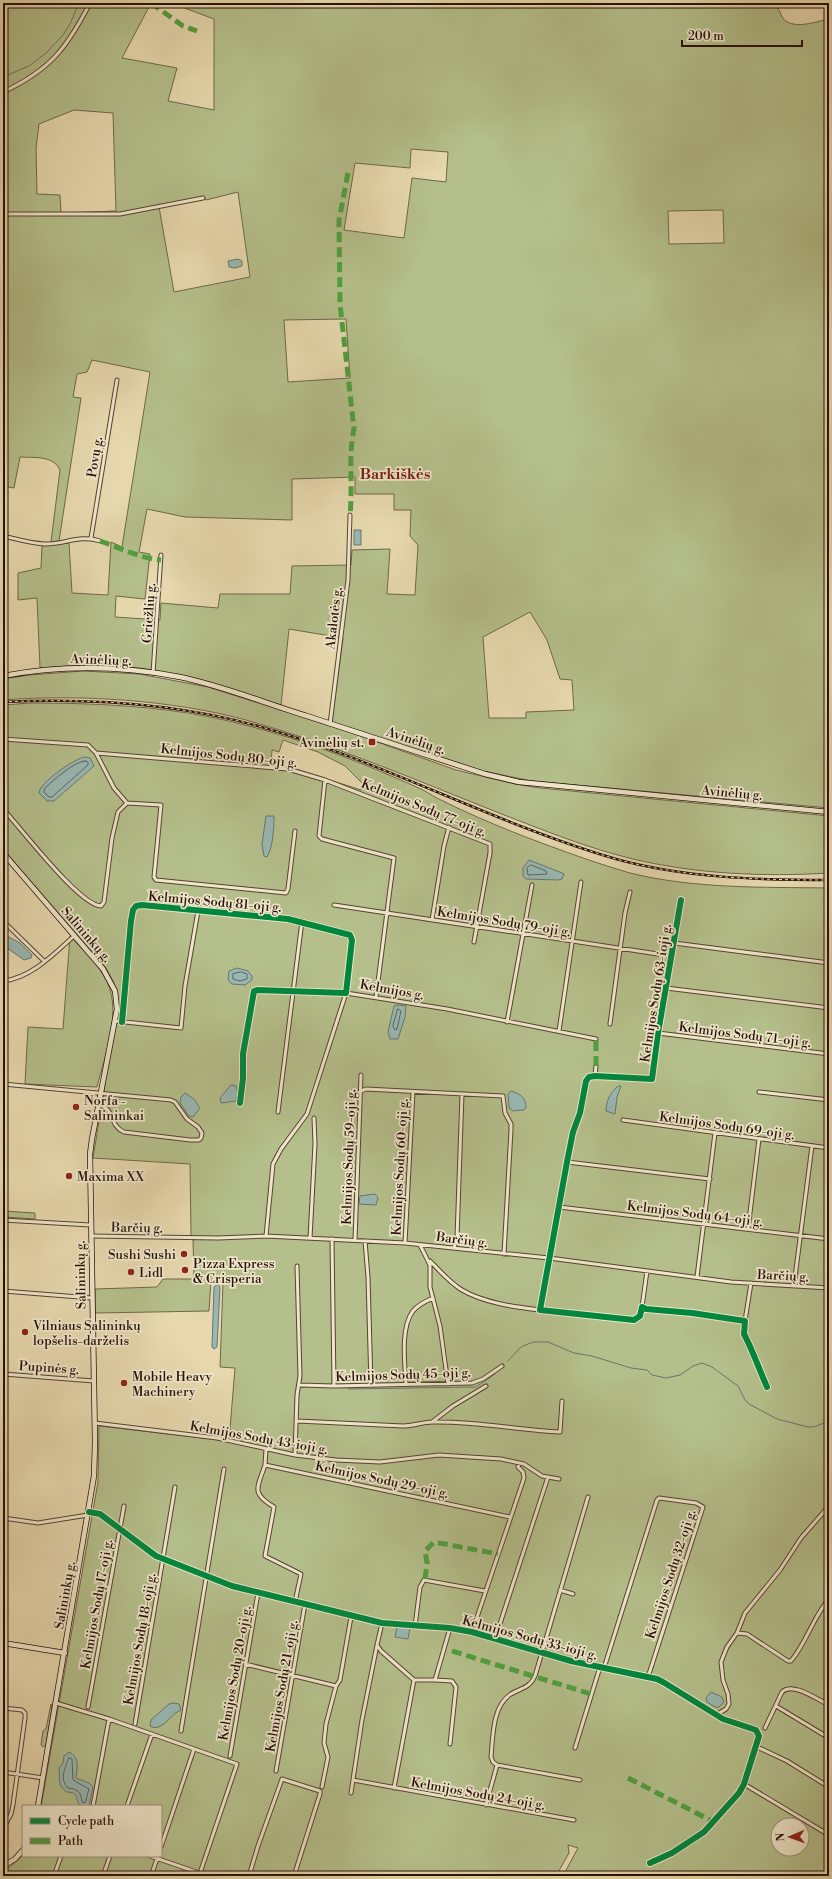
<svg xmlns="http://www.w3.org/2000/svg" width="832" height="1879" font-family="'Libre Bodoni',serif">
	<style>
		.green { fill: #b4bf8b; stroke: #6d684a; fill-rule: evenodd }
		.water { fill: #98b8b3; stroke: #6a756f }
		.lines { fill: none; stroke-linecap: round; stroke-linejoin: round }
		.shore { stroke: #5f645e; stroke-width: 1 }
		.stream { stroke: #6a756f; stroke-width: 1 }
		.minor-casing { stroke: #564332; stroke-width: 5 }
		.secondary-casing { stroke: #261108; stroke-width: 6 }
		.minor { stroke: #efe6ca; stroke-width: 3 }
		.secondary { stroke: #efe6ca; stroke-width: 4.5 }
		.rail-casing { stroke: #261108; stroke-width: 2.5 }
		.rail { stroke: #efe6ca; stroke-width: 1; stroke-dasharray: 3; stroke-linecap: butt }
		.quiet { stroke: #50a03e; stroke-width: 5; stroke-dasharray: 10 5; stroke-linecap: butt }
		.cycleway-casing { stroke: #efe6ca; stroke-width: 8 }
		.cycleway { stroke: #00873e; stroke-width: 6 }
		.poi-dot { fill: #8f2418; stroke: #efe6ca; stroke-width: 1.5 }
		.labels { text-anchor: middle; stroke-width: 3.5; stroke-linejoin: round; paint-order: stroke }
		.street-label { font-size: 13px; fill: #261108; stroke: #efe6ca }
		.poi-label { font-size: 13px; fill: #261108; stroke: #efe6ca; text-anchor: start }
		.quarter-label { font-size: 15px; font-weight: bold; fill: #7a1f14; stroke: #efe6ca }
	</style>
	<rect width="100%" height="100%" fill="#e7d8ae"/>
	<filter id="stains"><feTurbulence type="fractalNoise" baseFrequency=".005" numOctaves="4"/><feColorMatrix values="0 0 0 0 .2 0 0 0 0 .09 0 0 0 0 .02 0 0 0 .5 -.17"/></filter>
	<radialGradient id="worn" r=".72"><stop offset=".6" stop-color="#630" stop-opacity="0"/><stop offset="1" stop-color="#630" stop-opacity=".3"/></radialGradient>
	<path class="green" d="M3 3H151L122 58 177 68 168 101 214 110V19L171 3H778C777 7 778 9 780 12 786 33 814 22 829 19V808L532 781 483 771 332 722 343 638 289 629 281 705C239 693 197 678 153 670 116 664 78 665 40 668L37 598 18 600V573L41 568 42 546 69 543 72 593 108 595 111 542 122 547 150 372 92 360 87 372 77 374 73 397 81 398 59 541 51 542 60 470C53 455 34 458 20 457L14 488 3 486ZM74 110 113 113 116 211 61 213 60 195 37 194 36 148 39 124ZM411 149 448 152 446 182 412 178 404 238 344 230 355 163 410 168ZM238 192 250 277 174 292 159 207 205 198 206 200ZM723 210 724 243 669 244 668 211ZM346 319 350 378 288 382 284 320ZM355 477V494H394V510H411L410 536 418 545 415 595 387 594 390 549 352 550 351 565 292 566 290 594H220L218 608 161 603 160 620 115 617 116 596 145 599 150 554 139 552 147 509 185 517 292 520V479ZM530 612 547 640 560 679 572 680 574 710 526 712V718H489L483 637Z
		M83 671 139 674 208 687 352 733 456 770 515 784 540 788 829 816V873C764 877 696 874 633 859 587 848 543 830 499 813 416 780 332 744 246 720 172 700 79 694 3 700V679L30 675Z
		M30 703C83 703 136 705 188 713 268 726 348 756 421 789 429 793 436 798 443 801 477 818 512 832 547 845 574 855 602 865 630 873 694 889 763 887 829 888V1876H563L578 1848 568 1845 569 1853 556 1876H3V1870L10 1867 23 1855 161 1856V1806H41L98 1482 99 1426 229 1441 235 1368 220 1367 223 1282 211 1281 209 1311 95 1313V1289L157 1287 163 1279H194L193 1240H195L191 1235 190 1164 93 1158 118 1004 114 983 106 968 3 849V705ZM283 740 318 752 345 766 363 784 361 790 293 768 271 764 272 750 279 752ZM778 1825H802V1849H778Z
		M70 936C82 949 95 961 104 976 124 1008 105 1054 97 1087L25 1084 28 1027 63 1029Z
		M3 1211 35 1213V1219L3 1217Z
		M51 1704 52 1708 46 1745 43 1747 41 1745 43 1731 46 1729Z"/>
	<path class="water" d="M238 259 242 261V266L235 268 229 267 228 261Z
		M354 530H361V545H354Z
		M85 757 90 758 94 766 54 801H47L39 793C39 783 75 758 85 757Z
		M266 816H274C274 828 273 847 267 857L264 856 262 844Z
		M529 860 562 873 564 874 562 879 558 880 526 879 523 876V868Z
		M3 934 20 943 32 955 31 958 24 960 3 945Z
		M237 968 248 971 252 976V980L245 985 232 984 228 980 229 971Z
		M396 1005 406 1006 405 1017 398 1039H390L388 1032 394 1006Z
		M231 1085 236 1086 238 1093 236 1101 221 1103 220 1098Z
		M618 1086H621L617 1097 615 1114 606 1111C606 1101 610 1093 618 1086Z
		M511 1091C521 1094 526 1098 526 1108L524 1110 513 1111 509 1108 508 1094Z
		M185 1093 194 1099 200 1108 193 1117 189 1116 180 1103 181 1097Z
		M375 1194 378 1198 376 1205 359 1204 360 1196Z
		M218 1284 220 1287 217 1347 214 1349 212 1347 214 1287Z
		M397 1627 410 1628 408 1639 395 1637Z
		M711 1692 722 1697 724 1702 719 1707H715L707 1702 706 1698Z
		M173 1703 179 1704 181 1710C170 1714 162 1733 150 1726L151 1720 169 1704Z
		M69 1752C80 1757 77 1769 76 1778L89 1783 93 1787 89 1806H80C74 1796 80 1793 66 1792L60 1785 59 1768 63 1763 64 1756Z"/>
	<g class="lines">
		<path class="shore" d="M85 761 88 762V765L52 797H49L44 792 45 788C54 780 73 762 85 761Z
			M531 865 546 871 547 874 528 875 527 868Z
			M241 972 247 974V979L240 981 233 979V974Z
			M398 1009 401 1011 397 1029 395 1030 393 1026Z
			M69 1758 72 1759 73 1780 89 1789 85 1803 82 1802C81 1792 78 1789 68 1788 59 1779 65 1768 69 1758Z"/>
		<path class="stream" d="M3 77 29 66 46 53 63 35 70 24 79 3
			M508 1361 521 1347 533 1342H548L574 1353 592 1356 631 1368 647 1370 652 1375 666 1378 680 1375 693 1366 702 1363 712 1367 738 1386 745 1400 749 1404 777 1419 808 1427H814L829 1421
			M348 1389 476 1387 495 1374"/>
		<g class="minor-casing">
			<path id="minor" d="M3 92C50 70 67 48 90 3
				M3 214H120L203 198
				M3 536C16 539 30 543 44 544 63 545 80 534 100 541
				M91 538 117 380
				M153 673 161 555
				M330 724 348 580 350 515
				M3 739 88 745 96 753 114 788 127 803 161 805 154 877 156 880 286 893 288 889 295 831
				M96 753 288 769 325 780 319 836 322 839 394 858 376 997
				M325 780 490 844V853L474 942
				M3 809C21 828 79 905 101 906L104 902 112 838 118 812 127 803
				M681 900 658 1033 652 1079 595 1076 589 1077 586 1081 580 1113 573 1132 567 1162 540 1310 634 1320 640 1316 642 1307 646 1309 692 1313 745 1321 744 1334C753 1351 759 1369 767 1387
				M334 905 671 956
				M432 920 444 846 449 827
				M3 921 44 961
				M674 943 829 963
				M3 981C31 978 54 954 74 936
				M666 988 829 1008
				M116 1021 181 1028 185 986 198 911
				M122 1022 131 921 133 910 136 906 142 905 288 919 350 935 352 940 346 993 257 990 254 991 243 1054V1078L240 1103
				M507 1022 532 885
				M610 1024 625 913 630 892
				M559 1031 581 882
				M658 1033 829 1054
				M595 1076 596 1066
				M3 1084 171 1100 175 1102 187 1119 198 1127 202 1133 201 1138 199 1140H190L124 1132C109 1126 115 1108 99 1105
				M361 1091 366 1089 503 1096 505 1113 511 1124V1130L504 1254
				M759 1092 829 1100
				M278 1112 302 921
				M623 1120 829 1148
				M567 1162 710 1179
				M559 1207 829 1239
				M3 1220 90 1225
				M748 1229 759 1139
				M91 1236 218 1238 266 1236 405 1243 549 1258 731 1282 829 1288
				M266 1236 273 1164 281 1149 307 1114 346 993 447 1009 596 1039
				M310 1238 315 1144 314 1118
				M332 1239 334 1386
				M355 1240 361 1075
				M365 1241 368 1277 371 1385
				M405 1243 413 1092
				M420 1245 430 1265V1287L440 1326 448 1384
				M454 1248 457 1238 462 1094
				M430 1261C440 1271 450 1283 462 1290 484 1303 515 1307 540 1310
				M697 1277 715 1133
				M794 1285 812 1146
				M3 1291 92 1298
				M642 1307 647 1271
				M745 1321 751 1283
				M3 1374 94 1381
				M406 1384C405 1364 400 1328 413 1311 418 1305 426 1301 433 1298
				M300 1385 334 1386 472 1383 483 1379 502 1366
				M297 1421 403 1426C413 1426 423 1422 433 1422 476 1421 518 1430 560 1432L562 1401
				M432 1422 453 1406 486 1386
				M95 1423 217 1438 295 1455 336 1460 380 1462 439 1455 501 1459 524 1464 542 1476 559 1479
				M266 1449 265 1465 510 1517
				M295 1455 297 1395 300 1376 297 1266
				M265 1465C258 1487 250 1493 274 1507L265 1556 301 1574 295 1602
				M89 1512 100 1514 156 1556 232 1586 382 1623 450 1628 472 1632 571 1661 657 1679 663 1682 723 1719 756 1730 759 1736 744 1784 739 1793 704 1832 672 1853 650 1863
				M3 1518 38 1523 88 1515
				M560 1590 573 1594
				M382 1623 377 1645 381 1651 414 1680 394 1788
				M415 1626 420 1587 424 1580 485 1591
				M472 1632 524 1478 523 1472 518 1467 519 1463
				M737 1633 747 1634 788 1661H791C807 1642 813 1617 829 1599
				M495 1639 548 1477
				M245 1664 336 1686
				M604 1668 657 1500 659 1498 696 1503 703 1507 648 1677
				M414 1680H435
				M56 1703 109 1719 93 1806
				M776 1706 829 1738
				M88 1707 124 1506
				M3 1708 22 1710 25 1713V1718L13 1805 11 1814 3 1829
				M716 1715 726 1709 729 1704 728 1694 723 1680 721 1662 727 1647 737 1633 745 1613 780 1570 801 1538 829 1506
				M109 1719 237 1764 199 1876
				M135 1724 175 1487
				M765 1728 782 1692C792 1681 818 1700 829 1705
				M181 1731 224 1469
				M450 1744 456 1687 452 1681 435 1680 450 1628
				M755 1746 787 1761 829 1787
				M575 1748 600 1667
				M230 1756 258 1593
				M276 1771 305 1604
				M3 1772 43 1778
				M353 1780 574 1820
				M580 1780 497 1765 493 1762 491 1757C493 1737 492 1706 511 1694 521 1688 530 1688 535 1676L588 1497
				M744 1784 829 1835
				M322 1787 328 1757 324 1743 326 1724 336 1686 340 1680 351 1617
				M351 1793 362 1720 377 1645
				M486 1805 497 1765
				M127 1806 152 1734
				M161 1847 194 1749
				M150 1856 208 1876
				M54 1876 61 1856
				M103 1876 110 1856
				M151 1876 158 1856
				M249 1876 258 1846 282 1779 320 1791V1794L294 1876
				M342 1876 343 1875"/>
		</g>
		<g class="secondary-casing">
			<path id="secondary" d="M3 676C61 665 122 666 180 677 223 686 265 703 307 716 366 735 426 755 485 774L519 782 829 812
				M3 853 103 969 115 991 117 1009 92 1139 90 1154 95 1442 94 1476 38 1806
				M3 1643 65 1653
				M3 1866 15 1859 23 1850"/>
		</g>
		<use href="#minor" class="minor"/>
		<use href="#secondary" class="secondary"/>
		<g class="rail-casing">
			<path id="rail" d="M3 702C89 698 175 703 258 726 380 760 495 824 616 859 685 878 758 880 829 880"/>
		</g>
		<use href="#rail" class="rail"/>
		<path class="quiet" d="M151 3 183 26 197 31
			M348 173 339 220 340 304 354 429C348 457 353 486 350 515
			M100 541C120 548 140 558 161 560
			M596 1066V1039
			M425 1579 427 1563 425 1551 434 1542 498 1554
			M452 1651 591 1694
			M628 1778 712 1821"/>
		<g class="cycleway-casing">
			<path id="cycleway" d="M681 900 658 1033 652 1079 595 1076 589 1077 586 1081 580 1113 573 1132 567 1162 540 1310 634 1320 640 1316 642 1307 646 1309 692 1313 745 1321 744 1334C753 1351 759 1369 767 1387
				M122 1022 131 921 133 910 136 906 142 905 288 919 350 935 352 940 346 993 257 990 254 991 243 1054V1078L240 1103
				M89 1512 100 1514 156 1556 232 1586 382 1623 450 1628 472 1632 571 1661 657 1679 663 1682 723 1719 756 1730 759 1736 744 1784 739 1793 704 1832 672 1853 650 1863"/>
		</g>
		<use href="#cycleway" class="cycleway"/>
	</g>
	<g class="poi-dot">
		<rect x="368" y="738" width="8" height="8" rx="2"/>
		<circle cx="76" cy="1107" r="4"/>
		<circle cx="69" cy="1176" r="4"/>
		<circle cx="184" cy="1254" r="4"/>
		<circle cx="185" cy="1270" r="4"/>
		<circle cx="131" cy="1272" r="4"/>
		<circle cx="25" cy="1332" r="4"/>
		<circle cx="124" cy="1383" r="4"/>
	</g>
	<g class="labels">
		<g class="street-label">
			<text transform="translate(94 457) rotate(-81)" y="5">Povų g.</text>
			<text transform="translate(148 613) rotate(-86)" y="5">Griežlių g.</text>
			<text transform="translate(333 618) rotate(-83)" y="5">Akalotės g.</text>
			<text transform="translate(101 659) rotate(2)" y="5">Avinėlių g.</text>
			<text transform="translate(416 740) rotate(18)" y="5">Avinėlių g.</text>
			<text transform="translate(229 755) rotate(6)" y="5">Kelmijos Sodų 80-oji g.</text>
			<text transform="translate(732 792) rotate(5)" y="5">Avinėlių g.</text>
			<text transform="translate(424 807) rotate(22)" y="5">Kelmijos Sodų 77-oji g.</text>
			<text transform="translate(215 901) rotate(5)" y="5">Kelmijos Sodų 81-oji g.</text>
			<text transform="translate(504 921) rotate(9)" y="5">Kelmijos Sodų 79-oji g.</text>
			<text transform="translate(87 934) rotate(49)" y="5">Salininkų g.</text>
			<text transform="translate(392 989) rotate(10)" y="5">Kelmijos g.</text>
			<text transform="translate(655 993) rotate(-81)" y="5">Kelmijos Sodų 63-ioji g.</text>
			<text transform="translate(745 1034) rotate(7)" y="5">Kelmijos Sodų 71-oji g.</text>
			<text transform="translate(727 1125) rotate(8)" y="5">Kelmijos Sodų 69-oji g.</text>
			<text transform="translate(348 1157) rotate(-88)" y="5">Kelmijos Sodų 59-oji g.</text>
			<text transform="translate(399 1167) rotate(-87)" y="5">Kelmijos Sodų 60-oji g.</text>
			<text transform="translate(695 1213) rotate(7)" y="5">Kelmijos Sodų 64-oji g.</text>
			<text transform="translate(137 1227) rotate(1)" y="5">Barčių g.</text>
			<text transform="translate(462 1239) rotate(7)" y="5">Barčių g.</text>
			<text transform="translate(80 1275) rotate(-91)" y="5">Salininkų g.</text>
			<text transform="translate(783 1275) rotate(3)" y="5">Barčių g.</text>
			<text transform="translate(49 1367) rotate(4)" y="5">Pupinės g.</text>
			<text transform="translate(403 1374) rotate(-2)" y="5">Kelmijos Sodų 45-oji g.</text>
			<text transform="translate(259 1437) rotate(10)" y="5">Kelmijos Sodų 43-ioji g.</text>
			<text transform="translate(382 1479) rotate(12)" y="5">Kelmijos Sodų 29-oji g.</text>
			<text transform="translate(670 1574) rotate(-72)" y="5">Kelmijos Sodų 32-oji g.</text>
			<text transform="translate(64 1595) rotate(-80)" y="5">Salininkų g.</text>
			<text transform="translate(96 1604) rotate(-80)" y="5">Kelmijos Sodų 17-oji g.</text>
			<text transform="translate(530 1637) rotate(15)" y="5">Kelmijos Sodų 33-ioji g.</text>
			<text transform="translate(139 1639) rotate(-80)" y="5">Kelmijos Sodų 18-oji g.</text>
			<text transform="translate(234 1673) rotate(-80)" y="5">Kelmijos Sodų 20-oji g.</text>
			<text transform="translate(281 1686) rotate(-80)" y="5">Kelmijos Sodų 21-oji g.</text>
			<text transform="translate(478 1793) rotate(10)" y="5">Kelmijos Sodų 24-oji g.</text>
		</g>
		<g class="poi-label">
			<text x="364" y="747" text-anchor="end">Avinėlių st.</text>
			<text x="84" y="1105">Norfa -<tspan x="84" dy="15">Salininkai</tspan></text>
			<text x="77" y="1181">Maxima XX</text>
			<text x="176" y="1259" text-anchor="end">Sushi Sushi</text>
			<text x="193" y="1268">Pizza Express<tspan x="193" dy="15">&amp; Crisperia</tspan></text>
			<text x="139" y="1277">Lidl</text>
			<text x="33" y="1330">Vilniaus Salininkų<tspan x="33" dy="15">lopšelis-darželis</tspan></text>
			<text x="132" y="1381">Mobile Heavy<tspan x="132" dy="15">Machinery</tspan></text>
		</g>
		<g class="quarter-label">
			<text x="395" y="479">Barkiškės</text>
		</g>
	</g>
	<rect width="832" height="1879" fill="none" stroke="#e7d8ae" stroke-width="16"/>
	<rect x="4" y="4" width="824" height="1871" fill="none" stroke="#261108" stroke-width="2"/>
	<rect x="8" y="8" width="816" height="1863" fill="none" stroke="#261108"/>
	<rect x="22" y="1805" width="140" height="52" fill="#efe6ca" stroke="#9f917c"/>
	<rect x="30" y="1818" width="20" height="6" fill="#00873e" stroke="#9f917c"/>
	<text x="58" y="1825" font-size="12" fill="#261108">Cycle path</text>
	<rect x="30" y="1838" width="20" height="6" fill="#50a03e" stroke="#9f917c"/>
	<text x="58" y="1845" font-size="12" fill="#261108">Path</text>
	<g transform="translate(790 1837) rotate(268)"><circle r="19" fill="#efe6ca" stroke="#9f917c"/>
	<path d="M0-3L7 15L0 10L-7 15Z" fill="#8f2418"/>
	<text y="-6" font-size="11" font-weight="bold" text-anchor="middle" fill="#261108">N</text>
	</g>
	<path d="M682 40v6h120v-6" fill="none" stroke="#261108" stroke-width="2"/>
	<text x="688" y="40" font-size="12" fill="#261108" stroke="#efe6ca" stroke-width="3" paint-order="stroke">200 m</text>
	<rect width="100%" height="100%" filter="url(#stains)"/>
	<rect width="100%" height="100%" fill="url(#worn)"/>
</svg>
